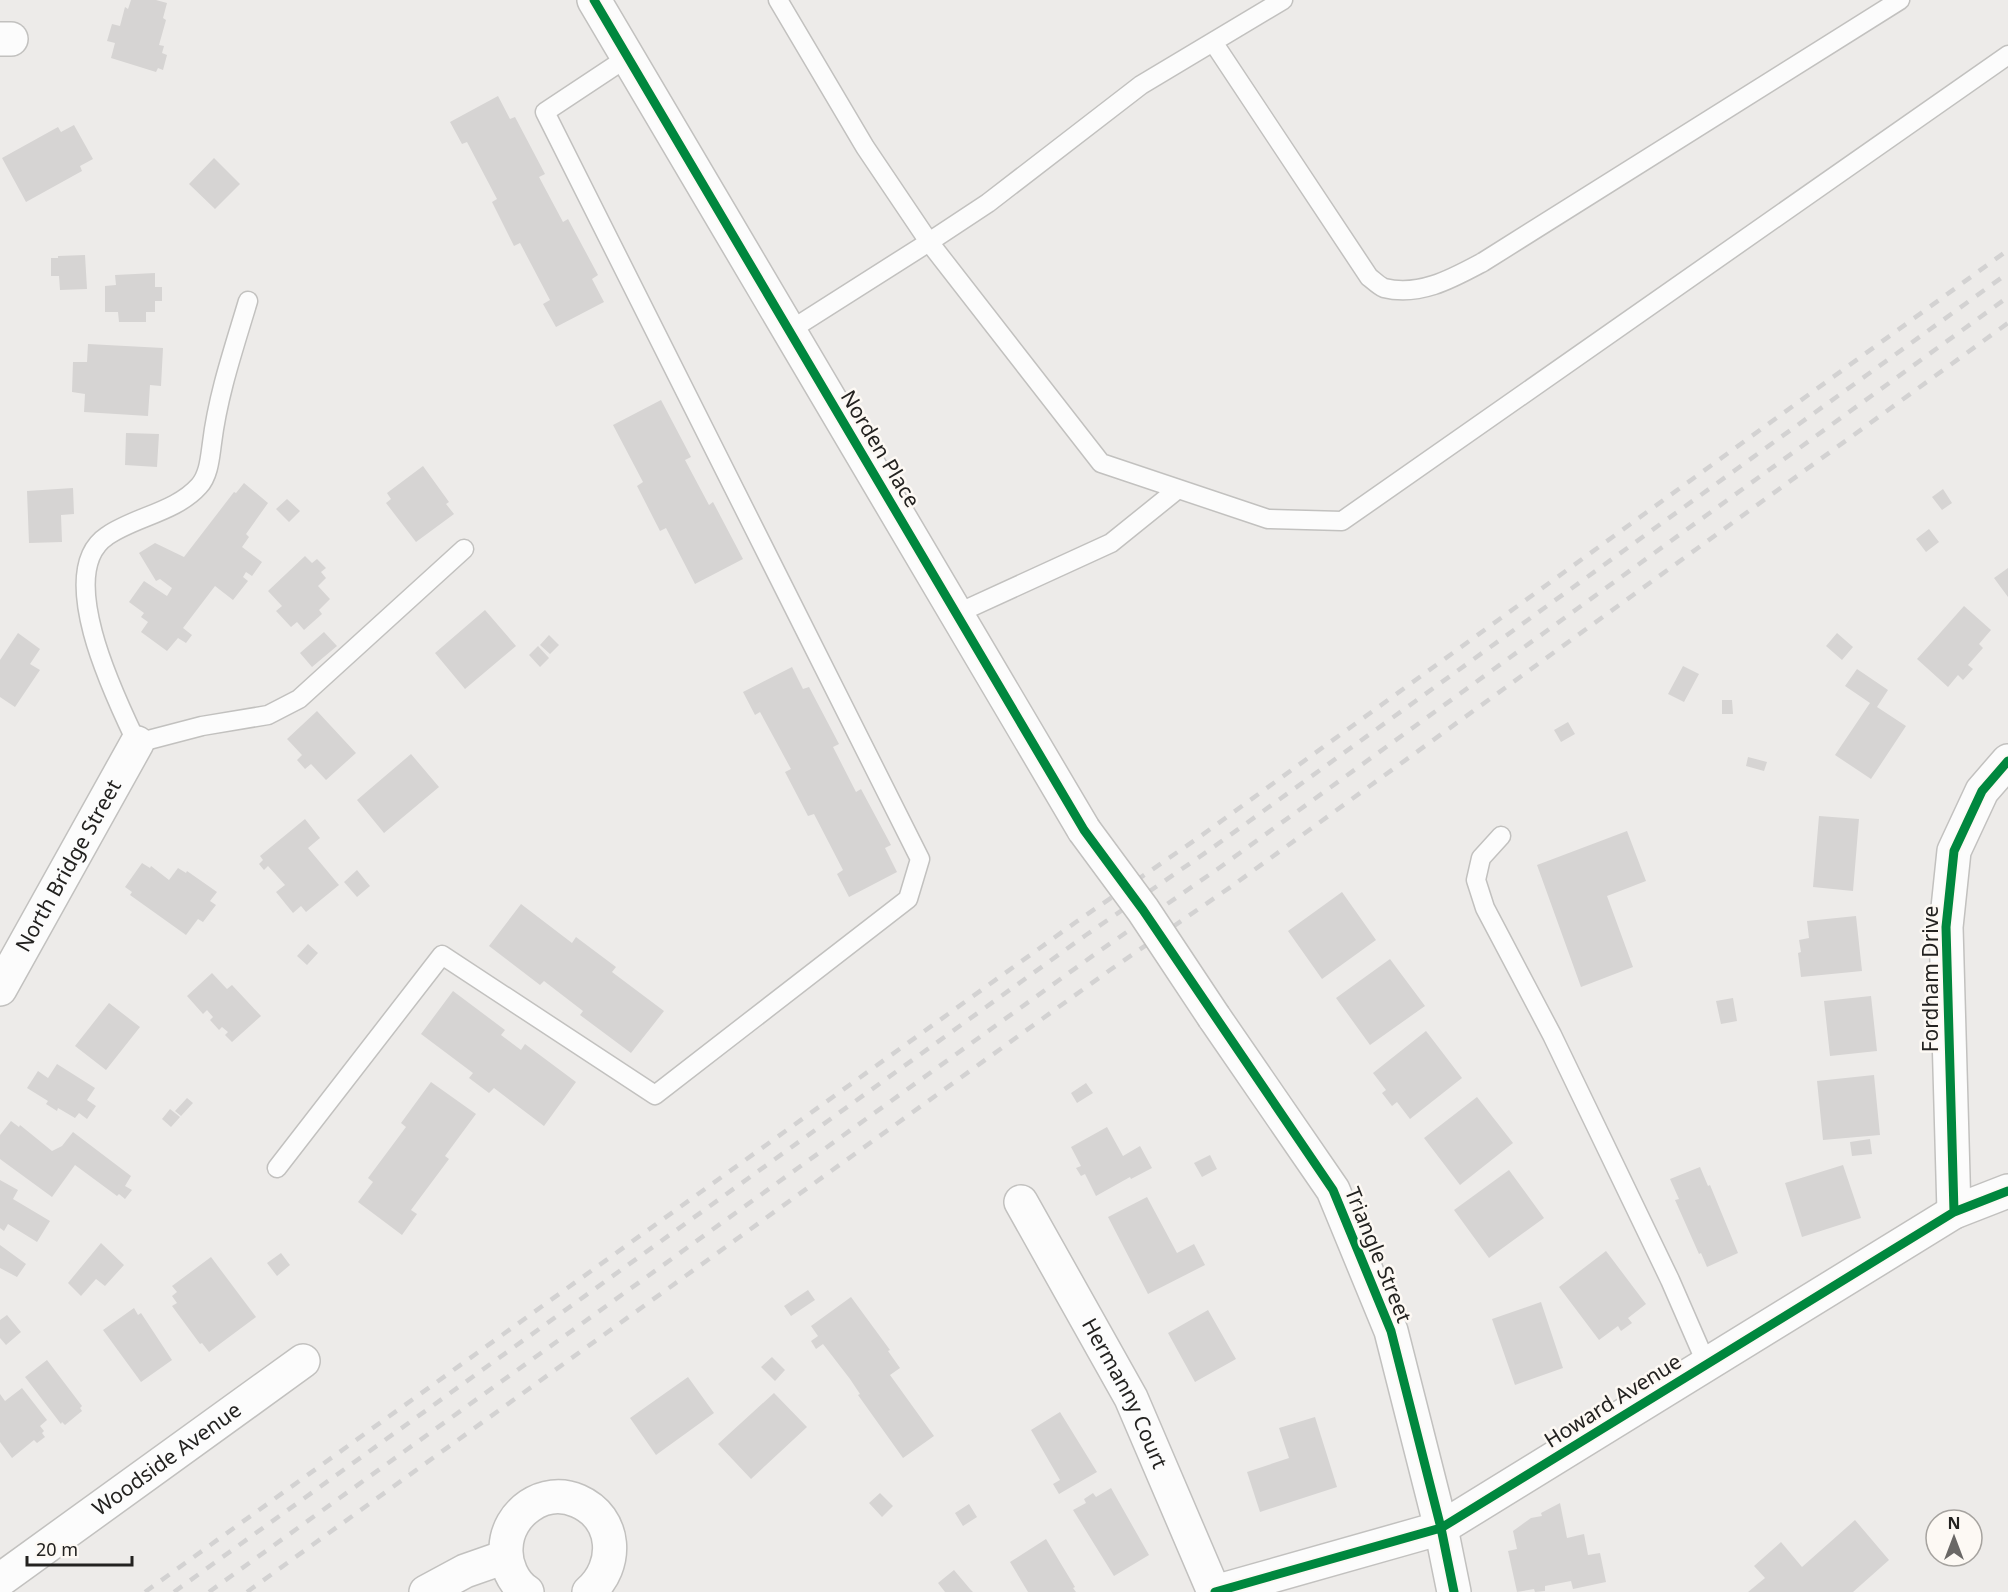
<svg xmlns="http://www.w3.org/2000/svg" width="2008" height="1592" font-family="'Noto Sans',sans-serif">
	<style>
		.building { fill: #d6d4d3 }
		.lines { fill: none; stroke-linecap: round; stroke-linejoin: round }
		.lane-casing { stroke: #c2c1bf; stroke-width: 21 }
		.street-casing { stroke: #c2c1bf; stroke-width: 36 }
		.lane { stroke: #fcfcfc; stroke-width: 18 }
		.street { stroke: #fcfcfc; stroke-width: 33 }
		.rail { stroke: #d3d2d2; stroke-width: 4.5; stroke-dasharray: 10 10; stroke-linecap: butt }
		.street-bridge-casing { stroke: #c2c1bf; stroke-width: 36; stroke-linecap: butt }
		.street-bridge { stroke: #fcfcfc; stroke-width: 33 }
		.cycleway-casing { stroke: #fdf9f4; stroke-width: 13 }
		.cycleway { stroke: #00873e; stroke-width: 9 }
		.labels { text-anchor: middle; stroke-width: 5; stroke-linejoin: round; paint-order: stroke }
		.street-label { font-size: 21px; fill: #232220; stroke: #fdf9f4 }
	</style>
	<rect width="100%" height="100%" fill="#edebe9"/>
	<path class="building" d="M131 0H156L167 3 163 18 166 20 159 45 164 46 162 53 167 55 163 70 158 68 156 72 111 58 115 43 107 41 112 24 120 26 125 7 128 9Z
		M498 96 510 119 515 117 545 174 539 177 563 222 568 219 598 275 592 279 604 302 556 327 543 304 550 300 520 243 514 246 492 202 497 199 467 142 462 144 450 122Z
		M74 125 93 159 80 166 82 171 26 202 2 158 58 127 61 132Z
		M214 158 240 184 215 209 189 184Z
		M85 255 87 289 60 290 59 276H51V258H58V256Z
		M155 273V287H162V301H155V312H146V322H119L118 312H105V286L116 285 115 275Z
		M88 344 163 348 161 386 150 385 148 416 84 412 85 394 72 392 73 362H87Z
		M661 400 691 457 685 460 709 505 713 502 743 559 695 584 666 528 660 531 637 486 643 482 613 425Z
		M126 433 159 434 157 467 125 465Z
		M423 466 449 502 446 504 454 514 416 542 386 503 391 499 387 493Z
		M244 483 268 503 246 534 249 537 242 547 262 562 252 576 246 572 243 577 248 581 233 600 215 586 183 628 192 635 186 643 178 638 167 651 141 632 148 622 141 617 144 613 129 602 144 581 167 596 172 588 160 579 156 581 139 553 155 543 184 557 234 492 236 493Z
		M73 488 74 514 61 515 62 542 29 543 27 491Z
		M1943 489 1952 503 1942 510 1932 497Z
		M287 499 300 511 289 522 276 509Z
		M1929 529 1939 542 1926 552 1916 539Z
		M305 556 312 563 317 559 326 568 321 572 326 578 318 586 330 599 319 610 322 614 304 630 297 622 291 627 276 611 282 606 268 591Z
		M2008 568V597L1994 578Z
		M1964 606 1991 630 1979 644 1983 648 1968 665 1973 669 1963 680 1958 675 1948 687 1917 659Z
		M485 610 516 646 465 689 435 653Z
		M324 632 337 646 312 667 300 653Z
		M18 633 40 649 30 664 40 670 15 707 0 697V660Z
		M1837 633 1853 647 1842 660 1826 646Z
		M549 635 559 645 550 654 540 645Z
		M538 646 549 658 540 667 529 655Z
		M1683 666 1699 674 1684 702 1668 694Z
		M792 667 803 689 809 687 839 744 833 747 856 792 861 789 891 845 885 848 897 872 849 897 837 874 843 870 814 814 808 816 785 772 791 769 760 712 755 715 743 692Z
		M1857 669 1888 690 1877 707 1906 726 1871 779 1835 755 1870 703 1845 686Z
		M1722 700H1732L1733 714H1722Z
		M317 711 356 753 326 780 311 764 305 769 297 760 302 755 287 739Z
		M1568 722 1575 734 1561 742 1554 730Z
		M411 754 439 787 384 833 357 800Z
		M1748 757 1767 762 1764 771 1746 766Z
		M1819 816 1859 819 1853 891 1813 887Z
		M305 819 320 838 308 848 339 885 306 912 301 906 293 913 276 892 285 885 268 866 264 870 259 864 263 860 260 856Z
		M1627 831 1646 881 1607 896 1633 967 1581 987 1537 865Z
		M142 863 150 868 151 866 169 880 178 868 186 873 187 871 217 892 210 901 216 905 203 922 198 919 186 935 130 895 132 892 125 887Z
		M357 870 370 886 357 897 344 882Z
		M1342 892 1376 940 1322 979 1288 931Z
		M521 904 572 943 576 937 616 967 612 972 664 1011 631 1053 580 1015 583 1011 544 981 540 985 489 946Z
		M1856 916 1862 971 1801 977 1798 953 1801 952 1799 940 1809 938 1807 921Z
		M308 944 318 953 307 965 297 956Z
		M1390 959 1425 1006 1370 1045 1336 998Z
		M212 973 227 989 232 985 261 1016 232 1042 225 1035 228 1032 222 1027 219 1030 210 1020 213 1017 207 1010 203 1014 187 996Z
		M453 991 505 1030 501 1035 521 1050 525 1044 576 1082 544 1126 494 1088 489 1093 469 1078 473 1073 421 1034Z
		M1871 996 1877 1051 1830 1056 1824 1001Z
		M1733 998 1737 1021 1721 1024 1716 1001Z
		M109 1003 140 1027 106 1070 75 1046Z
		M1426 1031 1462 1078 1410 1119 1397 1102 1392 1106 1382 1093 1386 1090 1373 1073Z
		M57 1064 95 1088 87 1100 96 1106 87 1119 79 1113 75 1118 58 1108 57 1111 46 1104 48 1101 27 1088 38 1071 48 1078Z
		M1874 1075 1880 1135 1823 1140 1817 1081Z
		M431 1082 476 1114 445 1156 449 1159 411 1210 417 1214 402 1235 358 1202 373 1182 368 1178 406 1127 401 1123Z
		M1086 1083 1093 1093 1077 1103 1071 1093Z
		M1477 1097 1513 1143 1460 1185 1424 1138Z
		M187 1098 193 1103 181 1116 175 1111Z
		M170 1109 180 1117 171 1127 162 1119Z
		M11 1121 19 1127 20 1125 52 1151 62 1146 73 1132 131 1176 125 1186 132 1190 125 1199 119 1194 117 1196 75 1165 52 1197 0 1159V1135Z
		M1107 1127 1123 1156 1140 1146 1152 1168 1131 1179 1130 1177 1096 1196 1085 1174 1081 1176 1076 1168 1081 1166 1071 1147Z
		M1870 1139 1872 1154 1852 1156 1850 1142Z
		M1210 1155 1217 1169 1202 1177 1194 1163Z
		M1843 1165 1861 1218 1802 1237 1785 1183Z
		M1700 1167 1708 1186 1710 1185 1738 1253 1707 1267 1701 1253 1699 1254 1675 1200 1679 1199 1670 1179Z
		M1509 1170 1544 1218 1489 1258 1454 1210Z
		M0 1180 18 1190 13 1199 50 1221 37 1242 8 1224 4 1231 0 1228Z
		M1147 1197 1177 1253 1194 1244 1205 1265 1148 1294 1108 1217Z
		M101 1243 124 1265 105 1286 96 1279 81 1296 68 1283Z
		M0 1245 26 1264 17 1277 0 1268Z
		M1606 1251 1646 1304 1628 1318 1632 1323 1621 1331 1618 1326 1599 1340 1559 1287Z
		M281 1253 290 1265 277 1276 267 1263Z
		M211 1257 256 1317 209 1352 202 1343 200 1344 172 1306 177 1303 172 1296 177 1292 172 1286Z
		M808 1290 815 1300 791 1316 784 1306Z
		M851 1297 890 1350 888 1351 900 1368 890 1375 934 1436 903 1458 858 1395 860 1394 850 1379 823 1344 816 1349 811 1341 818 1336 811 1326Z
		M1541 1302 1563 1368 1515 1385 1492 1319Z
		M134 1308 138 1315 141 1313 172 1360 141 1382 103 1330Z
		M1208 1310 1236 1359 1195 1382 1168 1333Z
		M7 1315 21 1332 6 1345 0 1338V1320Z
		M772 1357 785 1370 775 1381 761 1367Z
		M47 1360 82 1406 80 1408 82 1411 65 1425 62 1422 61 1424 25 1377Z
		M688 1377 714 1413 656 1455 630 1418Z
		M22 1388 47 1420 40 1426 44 1431 42 1433 45 1437 37 1443 34 1440 12 1458 0 1442V1394L5 1401Z
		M774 1393 807 1427 751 1479 718 1444Z
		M1060 1412 1097 1472 1059 1494 1053 1484 1060 1480 1031 1430Z
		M1315 1417 1337 1487 1260 1512 1247 1472 1289 1458 1279 1428Z
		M1111 1488 1149 1555 1114 1576 1073 1510 1086 1503 1084 1499 1093 1493 1096 1497Z
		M880 1493 893 1506 882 1517 869 1503Z
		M1560 1503 1567 1538 1584 1534 1588 1555 1600 1553 1606 1582 1573 1589 1571 1581 1545 1586V1591L1535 1592 1534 1589 1517 1592 1508 1551 1517 1549 1513 1531 1531 1518 1542 1516 1541 1513Z
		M969 1504 977 1517 963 1526 955 1513Z
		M1855 1520 1889 1560 1853 1592H1748L1765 1578 1754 1566 1781 1542 1802 1567Z
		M1046 1539 1075 1587 1073 1588 1076 1592H1028L1010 1562Z
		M954 1570 970 1589 973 1592H945L938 1583Z"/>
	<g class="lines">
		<g class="lane-casing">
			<path id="lane" d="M778 0 865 147 929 242 988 203 1141 85 1283 0
				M1213 42 1369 277C1373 280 1379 286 1384 288 1420 297 1453 278 1483 262L1900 0
				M248 301C234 348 218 394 212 443 210 457 209 475 199 486 176 512 134 517 107 536 53 572 116 699 137 743L202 726 268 715 299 699 464 549
				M789 331 929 242 1101 463 1268 519 1342 521 2008 55
				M956 614 1111 543 1178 489
				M1501 836 1481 858 1476 880 1485 908 1552 1035 1670 1280 1707 1365
				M277 1168 442 955 655 1095 908 899 920 859 545 112 628 57"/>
		</g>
		<g class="street-casing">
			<g id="street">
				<path d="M594 0 1084 830"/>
				<path d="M0 39H11"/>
				<path id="s1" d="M0 989 137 743"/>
				<path d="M1214 1017 1333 1190 1391 1331 1441 1528 1454 1592"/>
				<path id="s2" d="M1021 1202 1131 1398 1214 1592"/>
				<path d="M1954 1212 1946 927 1954 851 1982 791 2008 761"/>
				<path id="s3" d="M0 1580 303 1361"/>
				<path d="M426 1592 465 1571 505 1557"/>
				<path d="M527 1592C513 1583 505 1564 506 1548 507 1513 544 1486 578 1501 617 1518 619 1566 589 1592"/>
				<path d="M1215 1592 1441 1528 1954 1212 2008 1191"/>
			</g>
		</g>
		<use href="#lane" class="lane"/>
		<use href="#street" class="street"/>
		<path class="rail" d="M145 1592 1076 922 1198 838 2008 250
			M174 1592 1086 935 1208 851 2008 273
			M209 1592 1098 952 1219 868 2008 297
			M247 1592 1110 970 1232 886 2008 323"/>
		<g class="street-bridge-casing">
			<path id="street-bridge" d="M1084 830 1143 910 1214 1017"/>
		</g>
		<use href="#street-bridge" class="street-bridge"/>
		<g class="cycleway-casing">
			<path id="cycleway" d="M594 0 1084 830 1143 910 1333 1190 1391 1331 1441 1528 1454 1592
				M1954 1212 1946 927 1954 851 1982 791 2008 761
				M1215 1592 1441 1528 1954 1212 2008 1191"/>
		</g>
		<use href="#cycleway" class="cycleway"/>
	</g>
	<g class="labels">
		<g class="street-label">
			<text transform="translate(880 449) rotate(59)" y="7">Norden Place</text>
			<text dy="7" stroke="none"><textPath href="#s1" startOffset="141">North Bridge Street</textPath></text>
			<text transform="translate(1931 979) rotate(-90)" y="7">Fordham Drive</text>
			<text transform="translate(1378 1255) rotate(68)" y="7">Triangle Street</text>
			<text dy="7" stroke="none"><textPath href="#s2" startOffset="218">Hermanny Court</textPath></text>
			<text transform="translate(1613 1401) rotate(-32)" y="7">Howard Avenue</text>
			<text dy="7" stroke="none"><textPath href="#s3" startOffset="206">Woodside Avenue</textPath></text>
		</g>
	</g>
	<g transform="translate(1954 1538)"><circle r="28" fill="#fdf9f4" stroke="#a6a39f" stroke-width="1.5"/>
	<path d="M0-4.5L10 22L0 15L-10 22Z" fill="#6a6866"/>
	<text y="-9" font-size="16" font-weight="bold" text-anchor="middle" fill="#232220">N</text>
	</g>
	<path d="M27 1556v9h105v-9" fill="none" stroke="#232220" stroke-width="3"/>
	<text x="36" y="1556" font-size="18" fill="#232220" stroke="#fdf9f4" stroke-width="4.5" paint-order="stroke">20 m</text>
</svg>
